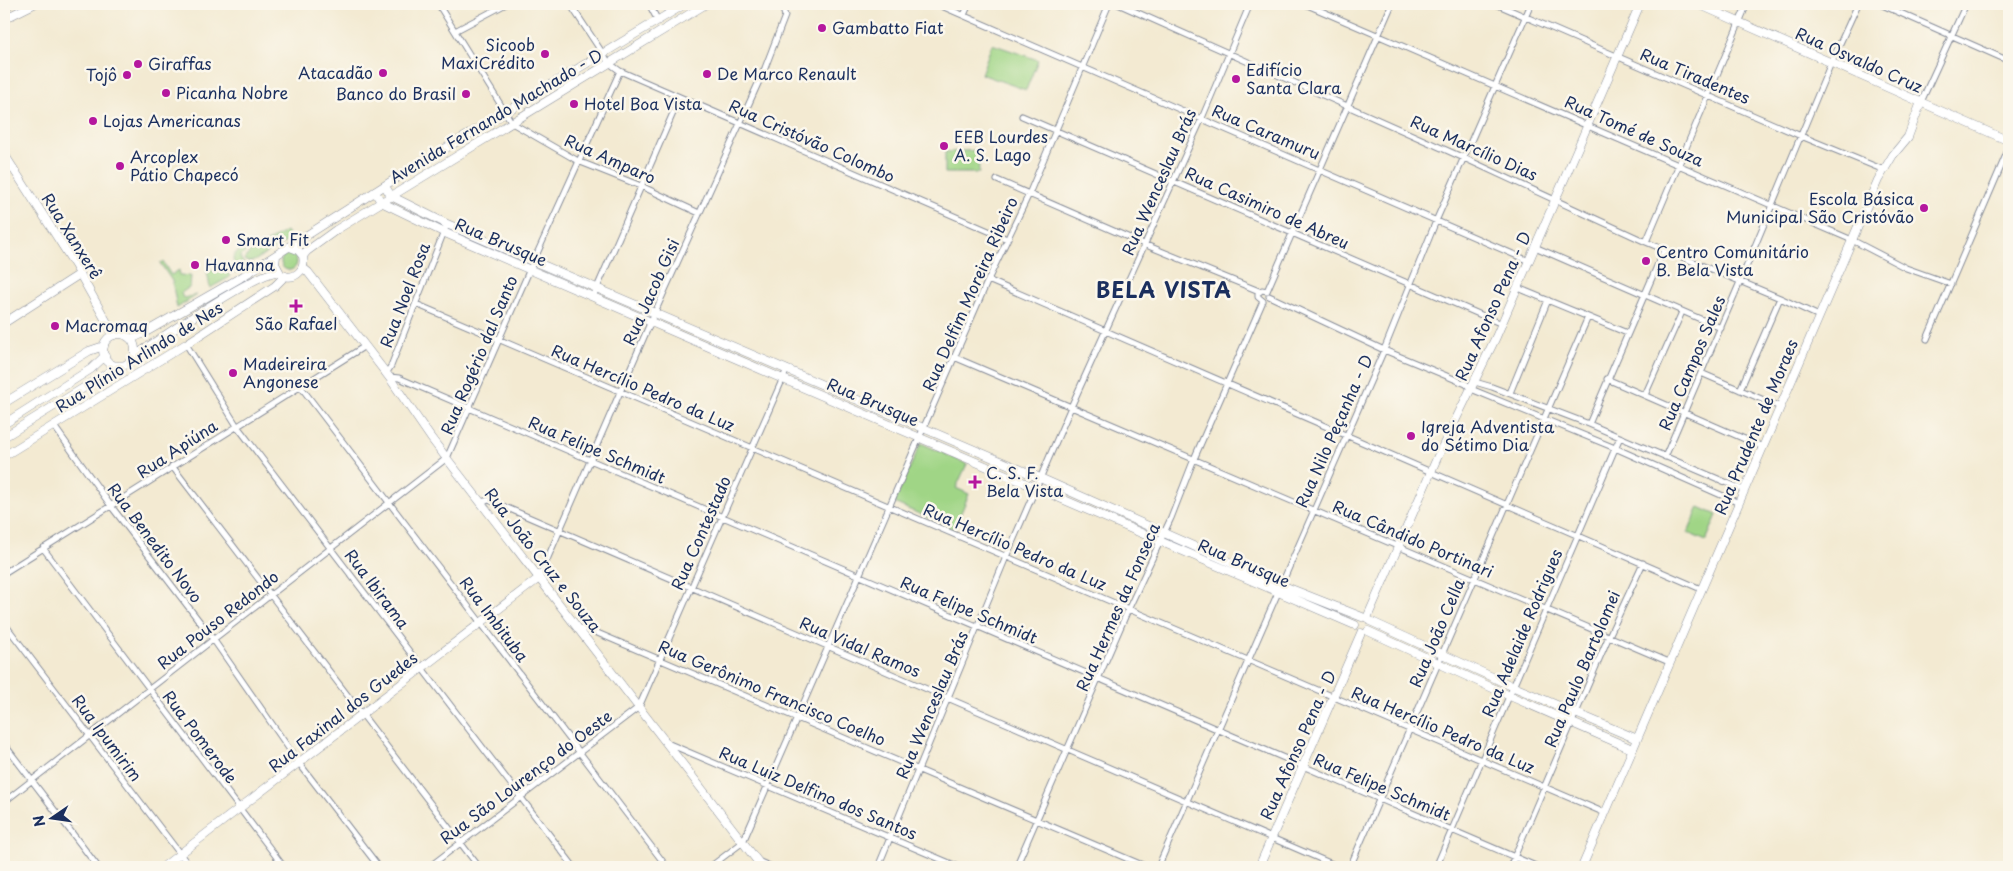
<svg xmlns="http://www.w3.org/2000/svg" width="2013" height="871" font-family="'Playpen Sans',sans-serif">
	<style>
		.green { fill: #a0d586; stroke: #5e8272 }
		.lines { fill: none; stroke-linecap: round; stroke-linejoin: round }
		.street-casing { stroke: #878c98; stroke-width: 7 }
		.secondary-casing { stroke: #878c98; stroke-width: 9 }
		.primary-casing { stroke: #878c98; stroke-width: 9 }
		.street { stroke: #fff; stroke-width: 5 }
		.secondary { stroke: #fff; stroke-width: 8 }
		.primary { stroke: #fff; stroke-width: 8 }
		.poi-dot { fill: #b5179e; stroke: #fbf7ec; stroke-width: 2 }
		.labels { text-anchor: middle; stroke-width: 5; stroke-linejoin: round; paint-order: stroke }
		.poi-label { font-size: 16px; fill: #1b2f5e; stroke: #fbf7ec; text-anchor: start }
		.street-label { font-size: 16px; fill: #1b2f5e; stroke: #fbf7ec }
		.district-label { font-size: 21px; font-weight: bold; letter-spacing: 1px; fill: #1b2f5e; stroke: #fbf7ec }
	</style>
	<rect width="100%" height="100%" fill="#fbf7ec"/>
	<filter id="ink" filterUnits="userSpaceOnUse"><feTurbulence type="fractalNoise" baseFrequency=".02" numOctaves="2"/><feDisplacementMap in="SourceGraphic" scale="10" xChannelSelector="R" yChannelSelector="G"/><feConvolveMatrix kernelMatrix="1 2 1 2 8 2 1 2 1" color-interpolation-filters="sRGB"/></filter>
	<filter id="wash" filterUnits="userSpaceOnUse"><feTurbulence type="fractalNoise" baseFrequency=".0096" numOctaves="4" result="noise"/><feDisplacementMap in="SourceGraphic" scale="20" xChannelSelector="R" yChannelSelector="G"/><feGaussianBlur stdDeviation="1.12" result="paint"/><feColorMatrix in="noise" values="0 0 0 0 0 0 0 0 0 0 0 0 0 0 0 0 0 1.4 0 .05"/><feComposite in="paint" operator="in"/></filter>
	<g filter="url(#wash)">
		<rect width="100%" height="100%" fill="#f3ead2"/>
		<path class="green" d="M992 44 1038 60 1026 90 981 74Z
			M978 150 979 173H945V152Z
			M286 231 291 239 254 261 248 262 244 260 250 252Z
			M253 242 255 245 246 251 240 257 243 263 247 266 235 273 233 258 235 254Z
			M281 262a8 8 0 1 1 16 0a8 8 0 1 1-16 0Z
			M163 262 171 275 179 270 180 275 191 276 190 287 181 293 183 298 197 295 177 308 172 281 160 263Z
			M227 270 230 277 210 288 207 271Z
			M921 443 967 464 956 488 969 494 954 529 894 503Z
			M1699 507 1717 515 1706 541 1688 533Z"/>
	</g>
	<g filter="url(#ink)">
		<g class="lines">
			<g class="street-casing">
				<path id="street" d="M438 4 512 123 578 161 641 186 699 213
					M570 4 609 63 620 71 1007 239
					M649 4 657 19
					M937 4 1529 261
					M1118 4 1464 158 1646 242 1780 298 1819 316
					M1305 4 1852 240 1906 268 1951 284
					M1496 4 1801 136 1884 170
					M1880 4 2009 61
					M964 15 969 4
					M455 31 506 4
					M1921 102 1966 4
					M1022 116 1502 324
					M997 180 1146 245 1259 291
					M1646 242 1747 4
					M1535 247 1721 328
					M988 280 1701 589
					M1518 288 1627 333
					M1267 291 1392 4
					M1269 296 1384 350 1466 384 1471 389 1615 448 1739 503
					M593 297 680 97
					M1263 301 1258 297V293L1262 290 1267 291
					M416 304 1605 813
					M1927 339 2009 148
					M186 344 237 426 574 867
					M954 357 1669 662
					M1701 373 1780 407
					M386 374 391 366 447 224
					M390 377 399 378 1538 867
					M1607 379 1763 447
					M1472 383 1475 382 1492 387 1589 424 1744 490
					M301 387 667 867
					M1740 390 1780 298
					M1510 393 1548 300
					M1645 395 1682 312
					M1589 424 1664 250
					M54 426 111 506 213 639 299 763 379 867
					M1665 457 1740 282 1831 63 1858 4
					M172 466 479 867
					M481 502 489 500 1339 867
					M43 548 284 867
					M4 573 365 346
					M539 578 651 321 765 68 785 16 782 6 776 4
					M4 623 190 867
					M579 629H588L1147 867
					M667 743 959 867
					M4 744 98 867
					M4 802 447 458 530 269 620 71
					M760 862 772 867
					M429 867 639 707 787 369
					M710 867 743 842 988 280 1029 194 1109 4
					M878 867 1006 557 1071 407 1202 118 1250 4
					M1016 867 1128 610 1171 518 1194 459 1263 301
					M1158 867 1384 350 1436 221 1531 4
					M1350 867 1588 317
					M1436 867 1620 437
					M1510 867 1609 636 1643 563"/>
			</g>
			<g class="secondary-casing">
				<path id="secondary" d="M1698 4 2009 141
					M5 18 4 11 9 4
					M4 19 34 4
					M4 154 75 265 114 335
					M385 186 391 196 447 224 1040 478 1281 585 1362 617
					M375 192 381 202 443 232C747 363 1050 496 1355 625
					M303 268 308 272 389 377 431 438 762 867
					M4 323 80 274
					M4 403 89 351 104 346
					M4 456 186 344 275 286 285 276
					M1367 618 1437 458 1496 337 1640 4
					M1370 621 1514 687 1637 739
					M1368 631 1510 696 1632 749
					M163 867 539 578
					M1259 867 1361 633
					M1582 867 1878 180 1893 155 1908 137 1921 102"/>
			</g>
			<g class="primary-casing">
				<path id="primary" d="M276 256 275 264 281 275C295 281 306 270 303 256L298 250 290 247
					M303 256 307 251 336 230 706 4
					M103 350a16 16 0 1 1 32 0a16 16 0 1 1-32 0Z
					M131 339 144 333 240 278 398 177 685 4
					M133 357C157 341 257 271 278 272
					M4 424 91 369 105 356
					M4 437 119 366"/>
			</g>
			<use href="#street" class="street"/>
			<use href="#secondary" class="secondary"/>
			<use href="#primary" class="primary"/>
		</g>
	</g>
	<g class="poi-dot">
		<circle cx="822" cy="28" r="5"/>
		<circle cx="545" cy="54" r="5"/>
		<circle cx="138" cy="64" r="5"/>
		<circle cx="383" cy="73" r="5"/>
		<circle cx="707" cy="74" r="5"/>
		<circle cx="127" cy="75" r="5"/>
		<circle cx="1236" cy="79" r="5"/>
		<circle cx="166" cy="93" r="5"/>
		<circle cx="466" cy="94" r="5"/>
		<circle cx="574" cy="104" r="5"/>
		<circle cx="93" cy="121" r="5"/>
		<circle cx="944" cy="146" r="5"/>
		<circle cx="120" cy="166" r="5"/>
		<circle cx="1924" cy="208" r="5"/>
		<circle cx="226" cy="240" r="5"/>
		<circle cx="1646" cy="261" r="5"/>
		<circle cx="195" cy="265" r="5"/>
		<path d="M293.5 298.5h5v5h5v5h-5v5h-5v-5h-5v-5h5z"/>
		<circle cx="55" cy="326" r="5"/>
		<circle cx="233" cy="373" r="5"/>
		<circle cx="1411" cy="436" r="5"/>
		<path d="M972.5 474.5h5v5h5v5h-5v5h-5v-5h-5v-5h5z"/>
	</g>
	<g class="labels">
		<g class="poi-label">
			<text x="832" y="34">Gambatto Fiat</text>
			<text x="535" y="51" text-anchor="end">Sicoob<tspan x="535" dy="18">MaxiCrédito</tspan></text>
			<text x="148" y="70">Giraffas</text>
			<text x="1246" y="76">Edifício<tspan x="1246" dy="18">Santa Clara</tspan></text>
			<text x="373" y="79" text-anchor="end">Atacadão</text>
			<text x="717" y="80">De Marco Renault</text>
			<text x="117" y="81" text-anchor="end">Tojô</text>
			<text x="176" y="99">Picanha Nobre</text>
			<text x="456" y="100" text-anchor="end">Banco do Brasil</text>
			<text x="584" y="110">Hotel Boa Vista</text>
			<text x="103" y="127">Lojas Americanas</text>
			<text x="954" y="143">EEB Lourdes<tspan x="954" dy="18">A. S. Lago</tspan></text>
			<text x="130" y="163">Arcoplex<tspan x="130" dy="18">Pátio Chapecó</tspan></text>
			<text x="1914" y="205" text-anchor="end">Escola Básica<tspan x="1914" dy="18">Municipal São Cristóvão</tspan></text>
			<text x="236" y="246">Smart Fit</text>
			<text x="1656" y="258">Centro Comunitário<tspan x="1656" dy="18">B. Bela Vista</tspan></text>
			<text x="205" y="271">Havanna</text>
			<text x="296" y="330" text-anchor="middle">São Rafael</text>
			<text x="65" y="332">Macromaq</text>
			<text x="243" y="370">Madeireira<tspan x="243" dy="18">Angonese</tspan></text>
			<text x="1421" y="433">Igreja Adventista<tspan x="1421" dy="18">do Sétimo Dia</tspan></text>
			<text x="986" y="479">C. S. F.<tspan x="986" dy="18">Bela Vista</tspan></text>
		</g>
		<g class="street-label">
			<text transform="translate(1859 60) rotate(24)" y="6">Rua Osvaldo Cruz</text>
			<text transform="translate(1695 76) rotate(23)" y="6">Rua Tiradentes</text>
			<text transform="translate(496 116) rotate(-31)" y="6">Avenida Fernando Machado - D</text>
			<text transform="translate(1634 131) rotate(24)" y="6">Rua Tomé de Souza</text>
			<text transform="translate(1266 132) rotate(23)" y="6">Rua Caramuru</text>
			<text transform="translate(812 141) rotate(24)" y="6">Rua Cristóvão Colombo</text>
			<text transform="translate(1474 148) rotate(24)" y="6">Rua Marcílio Dias</text>
			<text transform="translate(610 159) rotate(24)" y="6">Rua Amparo</text>
			<text transform="translate(1159 182) rotate(-66)" y="6">Rua Wenceslau Brás</text>
			<text transform="translate(1267 208) rotate(24)" y="6">Rua Casimiro de Abreu</text>
			<text transform="translate(72 236) rotate(58)" y="6">Rua Xanxerê</text>
			<text transform="translate(501 242) rotate(23)" y="6">Rua Brusque</text>
			<text transform="translate(651 292) rotate(-66)" y="6">Rua Jacob Gisi</text>
			<text transform="translate(970 294) rotate(-66)" y="6">Rua Delfim Moreira Ribeiro</text>
			<text transform="translate(405 295) rotate(-69)" y="6">Rua Noel Rosa</text>
			<text transform="translate(1493 306) rotate(-66)" y="6">Rua Afonso Pena - D</text>
			<text transform="translate(479 355) rotate(-67)" y="6">Rua Rogério dal Santo</text>
			<text transform="translate(139 357) rotate(-32)" y="6">Rua Plínio Arlindo de Nes</text>
			<text transform="translate(1692 363) rotate(-67)" y="6">Rua Campos Sales</text>
			<text transform="translate(643 388) rotate(23)" y="6">Rua Hercílio Pedro da Luz</text>
			<text transform="translate(873 402) rotate(23)" y="6">Rua Brusque</text>
			<text transform="translate(1756 427) rotate(-67)" y="6">Rua Prudente de Moraes</text>
			<text transform="translate(1334 431) rotate(-66)" y="6">Rua Nilo Peçanha - D</text>
			<text transform="translate(177 449) rotate(-33)" y="6">Rua Apiúna</text>
			<text transform="translate(597 450) rotate(23)" y="6">Rua Felipe Schmidt</text>
			<text transform="translate(701 533) rotate(-66)" y="6">Rua Contestado</text>
			<text transform="translate(1413 539) rotate(23)" y="6">Rua Cândido Portinari</text>
			<text transform="translate(155 543) rotate(53)" y="6">Rua Benedito Novo</text>
			<text transform="translate(1015 547) rotate(23)" y="6">Rua Hercílio Pedro da Luz</text>
			<text transform="translate(543 560) rotate(52)" y="6">Rua João Cruz e Souza</text>
			<text transform="translate(1244 563) rotate(23)" y="6">Rua Brusque</text>
			<text transform="translate(377 589) rotate(53)" y="6">Rua Ibirama</text>
			<text transform="translate(1118 607) rotate(-66)" y="6">Rua Hermes da Fonseca</text>
			<text transform="translate(969 610) rotate(23)" y="6">Rua Felipe Schmidt</text>
			<text transform="translate(494 619) rotate(53)" y="6">Rua Imbituba</text>
			<text transform="translate(218 620) rotate(-38)" y="6">Rua Pouso Redondo</text>
			<text transform="translate(1437 633) rotate(-67)" y="6">Rua João Cella</text>
			<text transform="translate(1522 633) rotate(-67)" y="6">Rua Adelaide Rodrigues</text>
			<text transform="translate(860 647) rotate(23)" y="6">Rua Vidal Ramos</text>
			<text transform="translate(1582 669) rotate(-67)" y="6">Rua Paulo Bartolomei</text>
			<text transform="translate(772 693) rotate(23)" y="6">Rua Gerônimo Francisco Coelho</text>
			<text transform="translate(932 705) rotate(-67)" y="6">Rua Wenceslau Brás</text>
			<text transform="translate(343 712) rotate(-38)" y="6">Rua Faxinal dos Guedes</text>
			<text transform="translate(1443 730) rotate(23)" y="6">Rua Hercílio Pedro da Luz</text>
			<text transform="translate(200 737) rotate(53)" y="6">Rua Pomerode</text>
			<text transform="translate(107 738) rotate(53)" y="6">Rua Ipumirim</text>
			<text transform="translate(1298 745) rotate(-66)" y="6">Rua Afonso Pena - D</text>
			<text transform="translate(526 777) rotate(-37)" y="6">Rua São Lourenço do Oeste</text>
			<text transform="translate(1382 787) rotate(23)" y="6">Rua Felipe Schmidt</text>
			<text transform="translate(818 793) rotate(23)" y="6">Rua Luiz Delfino dos Santos</text>
		</g>
		<g class="district-label">
			<text x="1164" y="298">BELA VISTA</text>
		</g>
	</g>
	<rect width="2013" height="871" fill="none" stroke="#fbf7ec" stroke-width="20"/>
	<g transform="translate(52 818) rotate(257)" stroke="#fbf7ec" stroke-width="4" paint-order="stroke">
	<path d="M0-4L9 19L0 12L-9 19Z" fill="#1b2f5e"/>
	<text y="-8" font-size="14" font-weight="bold" text-anchor="middle" fill="#1b2f5e">N</text>
	</g>
</svg>
